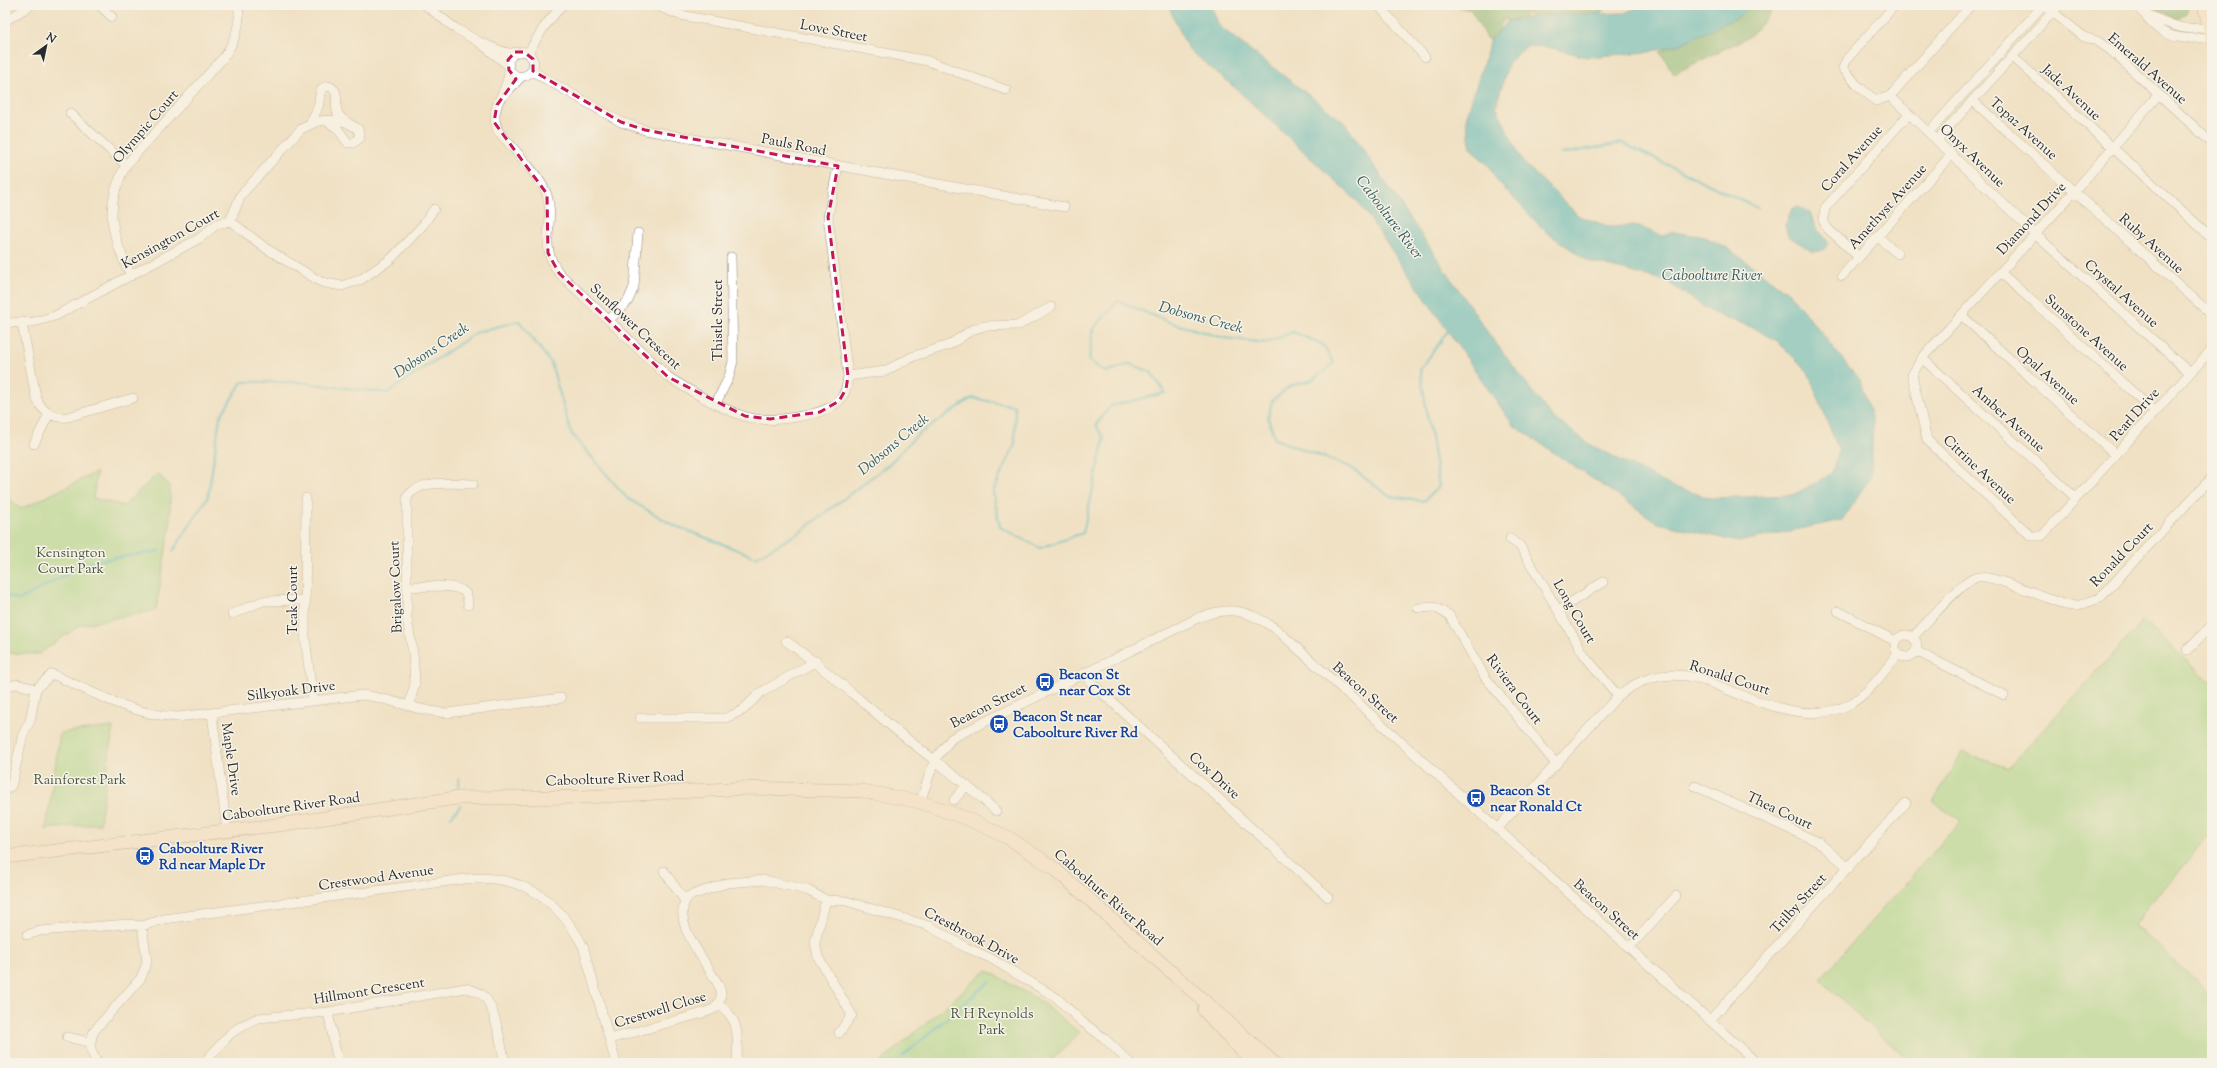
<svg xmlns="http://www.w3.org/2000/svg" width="2217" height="1068" font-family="'Sorts Mill Goudy',serif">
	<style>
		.green { fill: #a2d889; stroke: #66825a }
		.forest { fill: #81b875; stroke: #567250 }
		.water { fill: #48b7c0; stroke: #3a7176 }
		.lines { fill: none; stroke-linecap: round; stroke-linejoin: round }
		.stream { stroke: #48b7c0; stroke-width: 2.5 }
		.street-casing { stroke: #8e8678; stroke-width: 10 }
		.secondary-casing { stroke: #8e8678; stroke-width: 14 }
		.street { stroke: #fff; stroke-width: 9 }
		.secondary { stroke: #fbe5cf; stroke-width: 13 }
		.marked { fill: none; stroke: #c2185b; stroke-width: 3; stroke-dasharray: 8 5; stroke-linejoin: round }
		.labels { text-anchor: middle; stroke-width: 3; stroke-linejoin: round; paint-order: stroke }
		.street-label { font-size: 14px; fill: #2b2b2b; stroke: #f7f3e8 }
		.park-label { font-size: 14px; fill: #495642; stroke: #f7f3e8 }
		.transit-label { font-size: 14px; font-weight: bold; fill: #164399; stroke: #f7f3e8; text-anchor: start }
		.water-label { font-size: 15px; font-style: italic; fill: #355c5f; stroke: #f7f3e8 }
	</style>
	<rect width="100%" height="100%" fill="#f7f3e8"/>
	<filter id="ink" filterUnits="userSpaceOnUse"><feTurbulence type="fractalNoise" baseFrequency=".025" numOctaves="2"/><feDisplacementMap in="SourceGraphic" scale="8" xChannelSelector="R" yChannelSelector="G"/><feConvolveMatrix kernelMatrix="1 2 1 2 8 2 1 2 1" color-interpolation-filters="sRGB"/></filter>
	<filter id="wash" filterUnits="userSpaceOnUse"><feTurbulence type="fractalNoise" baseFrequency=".012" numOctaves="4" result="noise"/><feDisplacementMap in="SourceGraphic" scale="16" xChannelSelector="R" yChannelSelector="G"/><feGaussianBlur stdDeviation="0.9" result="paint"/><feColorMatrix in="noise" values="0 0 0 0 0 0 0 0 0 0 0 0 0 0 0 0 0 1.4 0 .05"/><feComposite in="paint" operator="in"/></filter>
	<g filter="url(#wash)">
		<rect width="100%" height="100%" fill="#f0e1c4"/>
		<path class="green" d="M97 472 93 498 124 506 158 473 170 487V525L156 610 80 625 39 654 5 653V495L21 509Z
			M2143 621 2212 684V831L2134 924 2212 995V1063H1911L1820 979 1961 821 1933 802 1962 752 2008 768Z
			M113 727 100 824 46 829 60 733Z
			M987 970 1037 999 1080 1033 1049 1063H880Z"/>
		<path class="forest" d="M1459 5H1607C1602 14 1597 15 1587 16L1582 12 1576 17 1571 18 1567 13 1562 17 1551 18 1543 13 1541 18 1533 19 1526 13 1524 15 1525 21 1514 25 1505 19 1500 25 1503 38 1496 44 1486 38 1471 10 1459 7Z
			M1758 5H1766L1771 13 1750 36 1674 74 1660 52Z
			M2158 5H2190L2187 13 2177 20 2155 8Z"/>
		<path class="water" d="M1168 5H1211L1219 26 1345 123 1489 334 1551 416 1591 445 1671 486 1710 498 1793 495 1831 474 1839 451 1808 372 1777 341 1754 328 1713 313 1666 281 1588 261 1546 232 1497 181 1490 167 1471 149 1466 118 1491 39 1508 21 1543 15 1624 13 1644 5H1755L1736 18 1678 45 1649 52 1586 57 1549 47 1527 46 1509 62 1496 106 1522 161 1579 216 1611 227 1634 225 1663 236 1673 232 1705 237 1726 247 1789 293 1860 381 1873 423 1871 476 1842 520 1738 542 1658 523 1513 425 1359 203 1234 87 1188 49Z
			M1798 207 1810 212 1816 228 1829 242C1825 250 1822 251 1813 252L1788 236 1785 226 1792 208Z"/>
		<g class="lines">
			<path class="stream" d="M1561 154 1622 143 1758 208
				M173 551 208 497 220 417 242 382H297L387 393 477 332 519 321 551 363 571 433 627 498 673 525 756 557 799 533 889 464 916 436 972 398 1015 406V444L993 492 1000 527 1040 548 1083 533 1104 439 1096 425 1110 406 1165 393 1151 372 1130 364 1106 372 1089 361 1093 329 1118 301 1169 322 1224 338 1266 343 1293 332 1322 344 1334 363 1312 380 1290 386 1272 401 1268 418 1275 439 1350 467 1389 496 1424 501 1439 486 1420 370 1450 328
				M5 595 19 600 89 562 159 551
				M459 778V790
				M451 817 460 806
				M902 1057 990 981
				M895 1063 899 1060"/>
		</g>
	</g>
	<g filter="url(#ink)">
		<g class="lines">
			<g class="street-casing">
				<path id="street" d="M99 5 112 17
					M425 5 455 28 479 42 508 65
					M655 5 680 15 928 61 1006 90
					M1378 5 1425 57
					M1895 5 1847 59 1843 68 1857 85 1876 101 1890 96 1971 5
					M2044 5 2084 37 2097 41 2109 49 2212 143
					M2135 5C2143 12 2148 19 2155 26 2169 40 2194 40 2212 36
					M2146 14C2171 25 2184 33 2212 26
					M5 21 31 5
					M479 42C488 45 500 52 509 53 517 54 524 48 530 55 540 67 528 79 516 76L509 70 508 60 515 52
					M528 53 544 27 562 5
					M2013 57 2212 238
					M509 70C509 93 487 106 498 131 511 146 542 178 547 195 556 225 537 243 559 273L668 377C688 390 725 411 747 417 768 423 823 417 839 401 846 394 847 385 848 376L828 217 838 166
					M532 71 621 122 645 130 1064 207
					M2158 95 2074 192 1922 358 1912 375 1927 440 2031 536H2042L2212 349
					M1890 96 2035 234 2190 373
					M502 97 521 77
					M1973 101 2212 315
					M70 113 126 165
					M311 122C313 117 316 112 318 107 321 99 317 86 329 86 342 92 333 103 338 114 343 122 351 124 358 129L360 138 353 143H348L337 128 325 120
					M1929 132 2043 5
					M1937 140 2059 5
					M230 221 267 249 321 282 341 286 360 280 391 259 423 225 434 209
					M1878 237 1898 254
					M1859 257 1827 228 1823 220 1825 208 1909 114
					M2000 272 2155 412
					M131 276C111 234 103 208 126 165L224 57C234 42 242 24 238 5
					M1842 276 1952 154
					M1961 315 2116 455
					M609 320 628 301 634 287 638 233
					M5 323 34 322 55 316 200 238 217 224 230 221 241 195 301 129 318 121 335 120 346 122
					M22 323 36 397C41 411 53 419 68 417L133 398
					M1922 358 2076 498
					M848 376 885 371 914 356 949 345 972 330 984 326 1019 325 1051 307
					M716 403 729 377 733 361 731 257
					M34 444 49 414
					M306 498 305 637 313 701
					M1510 539 1520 546 1585 656 1618 696
					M407 587C421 587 453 583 463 591 468 594 468 600 468 605
					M1418 608 1434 607 1449 615 1485 677 1556 764
					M1559 610 1603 582
					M1838 611 1895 641
					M232 614 263 601 305 600
					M1895 646a11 11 0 1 1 22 0a11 11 0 1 1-22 0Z
					M1913 637C1926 624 1962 580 1978 577 1993 575 2047 598 2065 605L2077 606 2100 598 2212 477
					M786 641C825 668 859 700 896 730 929 757 964 781 996 811
					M2187 650 2212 625
					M1916 651 2004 695
					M1086 672 1091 683 1328 897
					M5 687 17 684 36 689 30 721 23 734 13 779 11 786 5 790
					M36 689 52 674C92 692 133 715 177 717L362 695C391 698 418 712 447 713L561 698
					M409 706 415 683 413 653 407 619V497C421 478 452 484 473 484
					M212 714 227 831
					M640 718H726L743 710 760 693 816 661
					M1695 786 1818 842 1849 868
					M954 800 967 785
					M920 802 935 759 952 738 1198 618C1229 605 1248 610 1276 629L1757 1063
					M1497 829 1618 696C1642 676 1668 671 1698 678 1742 694 1805 729 1850 704 1869 693 1884 672 1898 654
					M664 871 685 901C675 922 699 953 710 971 714 978 722 987 721 996 721 998 719 1002 718 1004 742 1021 737 1036 737 1063
					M826 900 815 942 818 957 852 1015 839 1033
					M685 901 689 896 727 883 764 880 807 890 826 900 846 901 929 926 965 947 990 958 1057 998 1081 1021 1104 1038 1130 1063
					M27 935 40 931 128 924 142 926 164 919 465 879C520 874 557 897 583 946L616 1063
					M1629 948 1676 896
					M328 1012 338 1063
					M1710 1020 1906 803
					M67 1037 89 1042
					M610 1039 703 1013 714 1009 718 1004
					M99 1063C89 1053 89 1044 94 1031L141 978 147 962 142 926
					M204 1063 230 1034 243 1025 258 1018 328 1012 466 988C471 990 477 991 481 994 495 1002 501 1047 505 1063"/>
			</g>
			<g class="secondary-casing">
				<path id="secondary" d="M2204 5 2212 37
					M5 857 285 824 456 798 584 797 748 788 863 791 920 802 968 819 1009 838 1055 869 1274 1063
					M1204 1010 1233 1042 1257 1063"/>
			</g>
			<use href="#street" class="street"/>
			<use href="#secondary" class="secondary"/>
		</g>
	</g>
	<path d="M0 0H2217V1068H0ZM515 52H524L533 59V71L621 122 645 130 838 166 828 217 848 376 846 389 839 401 820 412 770 419 745 416 668 377 559 273 548 253 547 194 494 122 497 105 516 79 509 70 508 60Z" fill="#f0e1c4" fill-opacity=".55" fill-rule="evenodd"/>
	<path class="marked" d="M515 52H524L533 59V71L621 122 645 130 838 166 828 217 848 376 846 389 839 401 820 412 770 419 745 416 668 377 559 273 548 253 547 194 494 122 497 105 516 79 509 70 508 60Z"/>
	<defs>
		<g id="bus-disc" transform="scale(1)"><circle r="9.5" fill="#1a4fb4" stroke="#f7f3e8"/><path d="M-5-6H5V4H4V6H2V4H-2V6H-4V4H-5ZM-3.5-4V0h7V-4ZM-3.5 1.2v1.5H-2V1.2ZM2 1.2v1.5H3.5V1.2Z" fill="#fff"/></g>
	</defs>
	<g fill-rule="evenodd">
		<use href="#bus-disc" x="1045" y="682"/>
		<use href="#bus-disc" x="999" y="724"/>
		<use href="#bus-disc" x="1476" y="798"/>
		<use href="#bus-disc" x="145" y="856"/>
	</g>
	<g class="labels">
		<g class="street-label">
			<text transform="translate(834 30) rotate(11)" y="5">Love Street</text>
			<text transform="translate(2148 68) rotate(41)" y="5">Emerald Avenue</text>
			<text transform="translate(2072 92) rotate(43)" y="5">Jade Avenue</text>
			<text transform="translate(145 126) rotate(-49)" y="5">Olympic Court</text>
			<text transform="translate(2024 128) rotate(42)" y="5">Topaz Avenue</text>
			<text transform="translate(794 144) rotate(11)" y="5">Pauls Road</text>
			<text transform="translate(1973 155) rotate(44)" y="5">Onyx Avenue</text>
			<text transform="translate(1851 158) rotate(-48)" y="5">Coral Avenue</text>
			<text transform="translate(1887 206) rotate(-48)" y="5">Amethyst Avenue</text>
			<text transform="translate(2031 218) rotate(-47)" y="5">Diamond Drive</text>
			<text transform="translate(170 238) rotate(-29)" y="5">Kensington Court</text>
			<text transform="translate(2152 243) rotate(42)" y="5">Ruby Avenue</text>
			<text transform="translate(2122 293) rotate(42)" y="5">Crystal Avenue</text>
			<text transform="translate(717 320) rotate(-90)" y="5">Thistle Street</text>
			<text transform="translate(636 326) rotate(43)" y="5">Sunflower Crescent</text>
			<text transform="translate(2087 332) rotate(42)" y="5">Sunstone Avenue</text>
			<text transform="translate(2048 375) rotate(42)" y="5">Opal Avenue</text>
			<text transform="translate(2134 414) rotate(-48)" y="5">Pearl Drive</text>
			<text transform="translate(2009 418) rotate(42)" y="5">Amber Avenue</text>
			<text transform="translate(1980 469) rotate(43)" y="5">Citrine Avenue</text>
			<text transform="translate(2121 554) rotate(-46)" y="5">Ronald Court</text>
			<text transform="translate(395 587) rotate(-92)" y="5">Brigalow Court</text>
			<text transform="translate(292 600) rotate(-90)" y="5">Teak Court</text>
			<text transform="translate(1575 611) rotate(60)" y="5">Long Court</text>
			<text transform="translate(1730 677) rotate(18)" y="5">Ronald Court</text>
			<text transform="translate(1515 689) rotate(53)" y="5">Riviera Court</text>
			<text transform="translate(291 690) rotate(-7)" y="5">Silkyoak Drive</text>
			<text transform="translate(1366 692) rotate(42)" y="5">Beacon Street</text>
			<text transform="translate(988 705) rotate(-27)" y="5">Beacon Street</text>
			<text transform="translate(232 759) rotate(82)" y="5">Maple Drive</text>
			<text transform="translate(1215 775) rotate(42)" y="5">Cox Drive</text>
			<text transform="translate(615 778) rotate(-2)" y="5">Caboolture River Road</text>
			<text transform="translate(291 806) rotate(-8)" y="5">Caboolture River Road</text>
			<text transform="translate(1780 810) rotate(25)" y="5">Thea Court</text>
			<text transform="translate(376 877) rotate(-8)" y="5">Crestwood Avenue</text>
			<text transform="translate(1109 897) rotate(41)" y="5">Caboolture River Road</text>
			<text transform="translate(1798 903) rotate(-48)" y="5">Trilby Street</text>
			<text transform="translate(1607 909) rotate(42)" y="5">Beacon Street</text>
			<text transform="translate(972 935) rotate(28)" y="5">Crestbrook Drive</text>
			<text transform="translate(369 990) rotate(-9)" y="5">Hillmont Crescent</text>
			<text transform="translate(660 1009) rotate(-17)" y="5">Crestwell Close</text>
		</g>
		<g class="park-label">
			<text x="71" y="557">Kensington<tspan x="71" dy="16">Court Park</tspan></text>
			<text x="80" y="784">Rainforest Park</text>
			<text x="992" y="1018">R H Reynolds<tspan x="992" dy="16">Park</tspan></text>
		</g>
		<g class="transit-label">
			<text x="1059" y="679">Beacon St<tspan x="1059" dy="16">near Cox St</tspan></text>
			<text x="1013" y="721">Beacon St near<tspan x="1013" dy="16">Caboolture River Rd</tspan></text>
			<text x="1490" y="795">Beacon St<tspan x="1490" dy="16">near Ronald Ct</tspan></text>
			<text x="159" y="853">Caboolture River<tspan x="159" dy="16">Rd near Maple Dr</tspan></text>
		</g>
		<g class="water-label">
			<text transform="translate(1390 217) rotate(53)" y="5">Caboolture River</text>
			<text x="1712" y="280">Caboolture River</text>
			<text transform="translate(1201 317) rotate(15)" y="5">Dobsons Creek</text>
			<text transform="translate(431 350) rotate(-34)" y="5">Dobsons Creek</text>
			<text transform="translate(893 444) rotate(-40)" y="5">Dobsons Creek</text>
		</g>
	</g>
	<rect width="2217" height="1068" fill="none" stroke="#f7f3e8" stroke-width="20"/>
	<g transform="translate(46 46) rotate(33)" stroke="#f7f3e8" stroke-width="3" paint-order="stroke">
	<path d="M0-3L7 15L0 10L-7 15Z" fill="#2b2b2b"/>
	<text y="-6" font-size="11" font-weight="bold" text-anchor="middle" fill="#2b2b2b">N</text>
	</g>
</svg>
